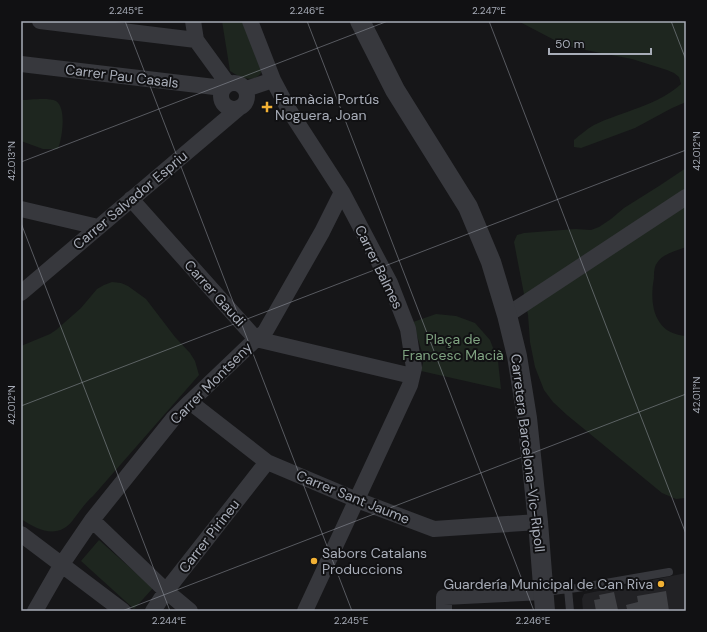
<svg xmlns="http://www.w3.org/2000/svg" width="707" height="632" font-family="'DM Sans',sans-serif">
	<style>
		.built { fill: #222225 }
		.green { fill: #1e261f }
		.building { fill: #404145 }
		.lines { fill: none; stroke-linecap: round; stroke-linejoin: round }
		.service { stroke: #37383d; stroke-width: 8 }
		.minor { stroke: #37383d; stroke-width: 16 }
		.tertiary { stroke: #37383d; stroke-width: 20 }
		.ticks { fill: none; stroke: #a8adb8; stroke-width: 1; stroke-opacity: 0.45 }
		.poi-dot { fill: #f2b134; stroke: #111113; stroke-width: 1.5 }
		.labels { text-anchor: middle; stroke-width: 4; stroke-linejoin: round; paint-order: stroke }
		.street-label { font-size: 14px; fill: #a8adb8; stroke: #111113 }
		.poi-label { font-size: 14px; fill: #a8adb8; stroke: #111113; text-anchor: start }
		.park-label { font-size: 14px; fill: #7fa381; stroke: #111113 }
		.neatline { fill: none; stroke: #a8adb8; stroke-width: 1.5 }
		.ticks-label { font-size: 10px; text-anchor: middle; fill: #a8adb8 }
	</style>
	<rect width="100%" height="100%" fill="#161618"/>
	<path class="built" d="M686 573V611H583L582 599 584 594Z"/>
	<path class="green" d="M222 21H243L262 71C255 85 239 77 230 71Z
		M518 21H686V102L672 108 635 128 581 148 574 147V140C580 135 587 129 594 125 623 111 657 106 681 84L679 77 674 73 667 70 632 59 575 48 562 44Z
		M21 100C30 100 48 97 56 101 67 108 62 139 58 149H43L21 141Z
		M686 168V247C676 251 662 254 657 263 654 267 654 273 654 278 649 304 654 334 686 336V498L676 499 662 493 567 415 553 402 544 390 535 367 530 342 528 315 514 242 517 235 524 233 575 229 591 230 599 227 611 219 624 208 659 186Z
		M112 282 121 283 128 286 146 299 175 337 190 353 195 361 199 375 93 496C85 503 80 511 73 520 58 540 38 530 21 519V346L50 334 56 330 81 308 97 289 104 285Z
		M436 314 456 316 475 323 490 340 498 361 501 389 421 371 424 359 413 322Z
		M99 540 153 588 134 609 81 561Z"/>
	<path class="building" d="M666 591 669 611H596L594 600 600 599 599 595 614 592 618 610 627 609 626 605 638 602 637 596Z"/>
	<g class="lines">
		<path class="service" d="M568 589 570 611
			M544 592 577 588 669 572"/>
		<path class="minor" d="M40 21 196 40
			M193 21 196 40 228 84
			M250 21 273 80 289 110 342 192 390 283 408 329 414 368 410 385 305 611
			M21 64 223 88
			M221 96a13 13 0 1 1 26 0a13 13 0 1 1-26 0Z
			M246 89 273 80
			M131 199 256 339 412 376
			M21 209 98 227
			M21 293 239 108
			M507 315 686 197
			M190 402 267 462 357 500 434 529 538 522
			M92 520 166 591 190 611
			M21 534 123 611
			M35 611 62 564 92 520 173 419 190 402 256 339 265 332 322 232 342 192
			M153 611 166 591 267 462
			M444 611V597L543 592"/>
		<path class="tertiary" d="M360 21 395 90 468 207 491 262 507 315 517 356 527 418 538 522 545 611"/>
	</g>
	<path class="ticks" d="M125 21 352 611M307 21 534 611M489 21 686 534M671 21 686 60M21 162 388 21M21 223 170 611M21 406 686 150M122 611 686 394"/>
	<g class="poi-dot">
		<path d="M265 101h4v4h4v4h-4v4h-4v-4h-4v-4h4z"/>
		<circle cx="314" cy="561" r="4"/>
		<circle cx="661" cy="584" r="4"/>
	</g>
	<g class="labels">
		<g class="street-label">
			<text transform="translate(122 76) rotate(7)" y="5">Carrer Pau Casals</text>
			<text transform="translate(130 200) rotate(-40)" y="5">Carrer Salvador Espriu</text>
			<text transform="translate(379 267) rotate(64)" y="5">Carrer Balmes</text>
			<text transform="translate(215 293) rotate(48)" y="5">Carrer Gaudi</text>
			<text transform="translate(211 383) rotate(-45)" y="5">Carrer Montseny</text>
			<text transform="translate(528 453) rotate(83)" y="5">Carretera Barcelona-Vic-Ripoll</text>
			<text transform="translate(353 497) rotate(22)" y="5">Carrer Sant Jaume</text>
			<text transform="translate(209 536) rotate(-52)" y="5">Carrer Pirineu</text>
		</g>
		<g class="poi-label">
			<text x="275" y="104">Farmàcia Portús<tspan x="275" dy="16">Noguera, Joan</tspan></text>
			<text x="322" y="558">Sabors Catalans<tspan x="322" dy="16">Produccions</tspan></text>
			<text x="653" y="589" text-anchor="end">Guardería Municipal de Can Riva</text>
		</g>
		<g class="park-label">
			<text x="453" y="344">Plaça de<tspan x="453" dy="16">Francesc Macià</tspan></text>
		</g>
	</g>
	<rect width="707" height="632" fill="none" stroke="#111113" stroke-width="44"/>
	<path d="M549 48v6h102v-6" fill="none" stroke="#a8adb8" stroke-width="2"/>
	<text x="555" y="48" font-size="12" fill="#a8adb8" stroke="#111113" stroke-width="3" paint-order="stroke">50 m</text>
	<rect x="22" y="22" width="663" height="588" class="neatline"/>
	<g class="ticks-label">
		<text x="126" y="14">2.245°E</text>
		<text x="307" y="14">2.246°E</text>
		<text x="489" y="14">2.247°E</text>
		<text transform="translate(696 151) rotate(-90)" y="4">42.012°N</text>
		<text transform="translate(11 161) rotate(-90)" y="4">42.013°N</text>
		<text transform="translate(696 395) rotate(-90)" y="4">42.011°N</text>
		<text transform="translate(11 405) rotate(-90)" y="4">42.012°N</text>
		<text x="169" y="624">2.244°E</text>
		<text x="351" y="624">2.245°E</text>
		<text x="533" y="624">2.246°E</text>
	</g>
</svg>
